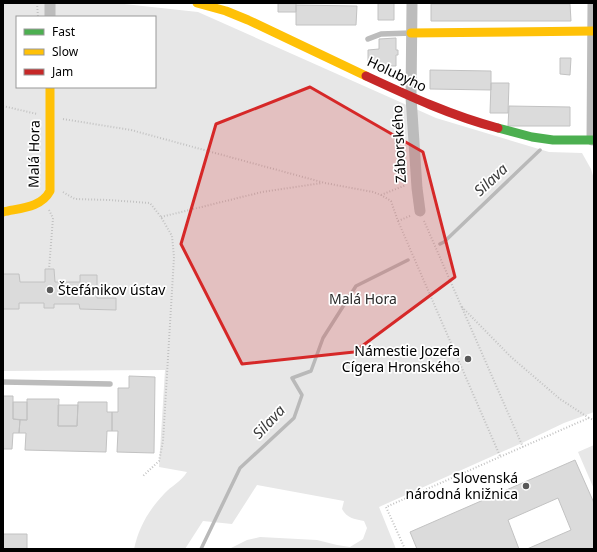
<svg xmlns="http://www.w3.org/2000/svg" width="597" height="552" font-family="'Noto Sans',sans-serif">
	<style>
		.green { fill: #e7e7e7; fill-rule: evenodd }
		.lines { fill: none; stroke-linecap: round; stroke-linejoin: round }
		.stream { stroke: #b9b9b9; stroke-width: 3.5 }
		.building { fill: #dbdbdb; stroke: #c2c2c2 }
		.path { stroke: #c2c2c2; stroke-width: 2; stroke-dasharray: 1 2; stroke-linecap: butt }
		.lane { stroke: #bcbcbc; stroke-width: 5.5 }
		.street { stroke: #bcbcbc; stroke-width: 11 }
		.fast { stroke: #4caf50; stroke-width: 9 }
		.slow { stroke: #ffc107; stroke-width: 9 }
		.jam { stroke: #c62828; stroke-width: 9 }
		.marked { fill: #d62828; fill-opacity: 0.2; stroke: #d62828; stroke-width: 3; stroke-linejoin: round }
		.poi-dot { fill: #595959; stroke: #fff; stroke-width: 1.5 }
		.labels { text-anchor: middle; stroke-width: 3.5; stroke-linejoin: round; paint-order: stroke }
		.street-label { font-size: 14px; fill: #000; stroke: #fff }
		.poi-label { font-size: 14px; fill: #000; stroke: #fff; text-anchor: end }
		.park-label { font-size: 14px; fill: #2b2b2b; stroke: #fff }
		.water-label { font-size: 15px; font-style: italic; fill: #3c3c3c; stroke: #fff }
	</style>
	<rect width="100%" height="100%" fill="#fff"/>
	<path class="green" d="M3 3H115L198 12 436 118 549 152 582 153 591 169 594 179V412L564 423 522 443 379 507 396 549H229L247 540 260 537 317 540 337 545 350 547 363 539 367 528 364 521C354 519 347 518 342 509L344 501 257 485 232 524 203 521 185 549H134C139 527 148 511 164 494 171 486 181 482 187 472L159 467 165 370 3 371ZM17 17H155V87H17Z
		M594 445V489L578 452Z"/>
	<g class="lines">
		<path class="stream" d="M440 244 444 242 540 150
			M201 549 240 468 294 418 302 395 292 378 311 371 323 338 356 286 408 260"/>
	</g>
	<path class="building" d="M278 3H296V12H278Z
		M378 3H394V20H378Z
		M431 4H570L571 21H431Z
		M296 5 357 6 356 25H296Z
		M396 38V50H398V55H396V66H379L368 61V50L379 49V39Z
		M560 58H571L570 75 560 74Z
		M430 70 491 71V90L430 89Z
		M491 83H509L508 113H490Z
		M509 106 570 107V126H508Z
		M45 269H54L55 282H80V275H97V298H116V310L80 309 79 304H54V308H44V303H19V309H3V274H19L20 282H45Z
		M129 376 155 377 154 453 117 452 118 431H112V412H118V388H129Z
		M3 396H13V419L20 420 19 433H13L12 449H3Z
		M27 399H59L58 426H77L78 402H107V412H112V431H107L106 452 25 450 26 433H19L20 420H27Z
		M13 402H27V420L13 419Z
		M58 405H78L77 426H58Z
		M575 460 594 503V549H527L571 530 558 498 508 520 519 549H417L410 532Z
		M3 534H27V549H3Z"/>
	<g class="lines">
		<path class="path" d="M37 3 38 17
			M3 106 37 114
			M63 119 131 130 325 183 373 192 381 195 391 201 398 221 500 456
			M63 192 75 199 109 200 150 203 161 217 172 236 174 257 163 441 159 461 143 476
			M381 195 406 185
			M49 210 53 218 49 269
			M161 217 262 192 322 183
			M398 221 410 216
			M424 221 523 447
			M462 307 511 357 560 399 589 418
			M405 549 386 507 577 423 589 418 594 420"/>
		<path class="lane" d="M368 39 381 34 411 33
			M3 382 110 384"/>
		<path class="street" d="M412 3 411 97 417 188 420 211
			M50 17V3
			M592 140 593 3"/>
		<path class="fast" d="M498 128 532 137 553 140H594"/>
		<path class="slow" d="M197 3 226 11 248 20 366 76
			M411 33 594 31
			M3 212C20 208 41 208 50 191V87"/>
		<path class="jam" d="M366 76C409 96 452 116 498 128"/>
	</g>
	<path class="marked" d="M310 87 423 152 455 277 354 352 242 364 181 244 216 124Z"/>
	<g class="poi-dot">
		<circle cx="50" cy="290" r="4"/>
		<circle cx="468" cy="359" r="4"/>
		<circle cx="526" cy="486" r="4"/>
	</g>
	<g class="labels">
		<g class="street-label">
			<text transform="translate(397 74) rotate(25)" y="5">Holubyho</text>
			<text transform="translate(399 144) rotate(-93)" y="5">Záborského</text>
			<text transform="translate(34 154) rotate(-89)" y="5">Malá Hora</text>
		</g>
		<g class="poi-label">
			<text x="58" y="295" text-anchor="start">Štefánikov ústav</text>
			<text x="460" y="356">Námestie Jozefa<tspan x="460" dy="16">Cígera Hronského</tspan></text>
			<text x="518" y="483">Slovenská<tspan x="518" dy="16">národná knižnica</tspan></text>
		</g>
		<g class="park-label">
			<text x="363" y="304">Malá Hora</text>
		</g>
		<g class="water-label">
			<text transform="translate(491 180) rotate(-43)" y="5">Silava</text>
			<text transform="translate(269 422) rotate(-47)" y="5">Silava</text>
		</g>
	</g>
	<rect width="597" height="552" fill="none" stroke="#000000" stroke-width="8"/>
	<rect x="16" y="16" width="140" height="72" fill="#ffffff" stroke="#999999"/>
	<rect x="24" y="29" width="20" height="6" fill="#4caf50" stroke="#999999"/>
	<text x="52" y="36" font-size="12" fill="#000000">Fast</text>
	<rect x="24" y="49" width="20" height="6" fill="#ffc107" stroke="#999999"/>
	<text x="52" y="56" font-size="12" fill="#000000">Slow</text>
	<rect x="24" y="69" width="20" height="6" fill="#c62828" stroke="#999999"/>
	<text x="52" y="76" font-size="12" fill="#000000">Jam</text>
</svg>
